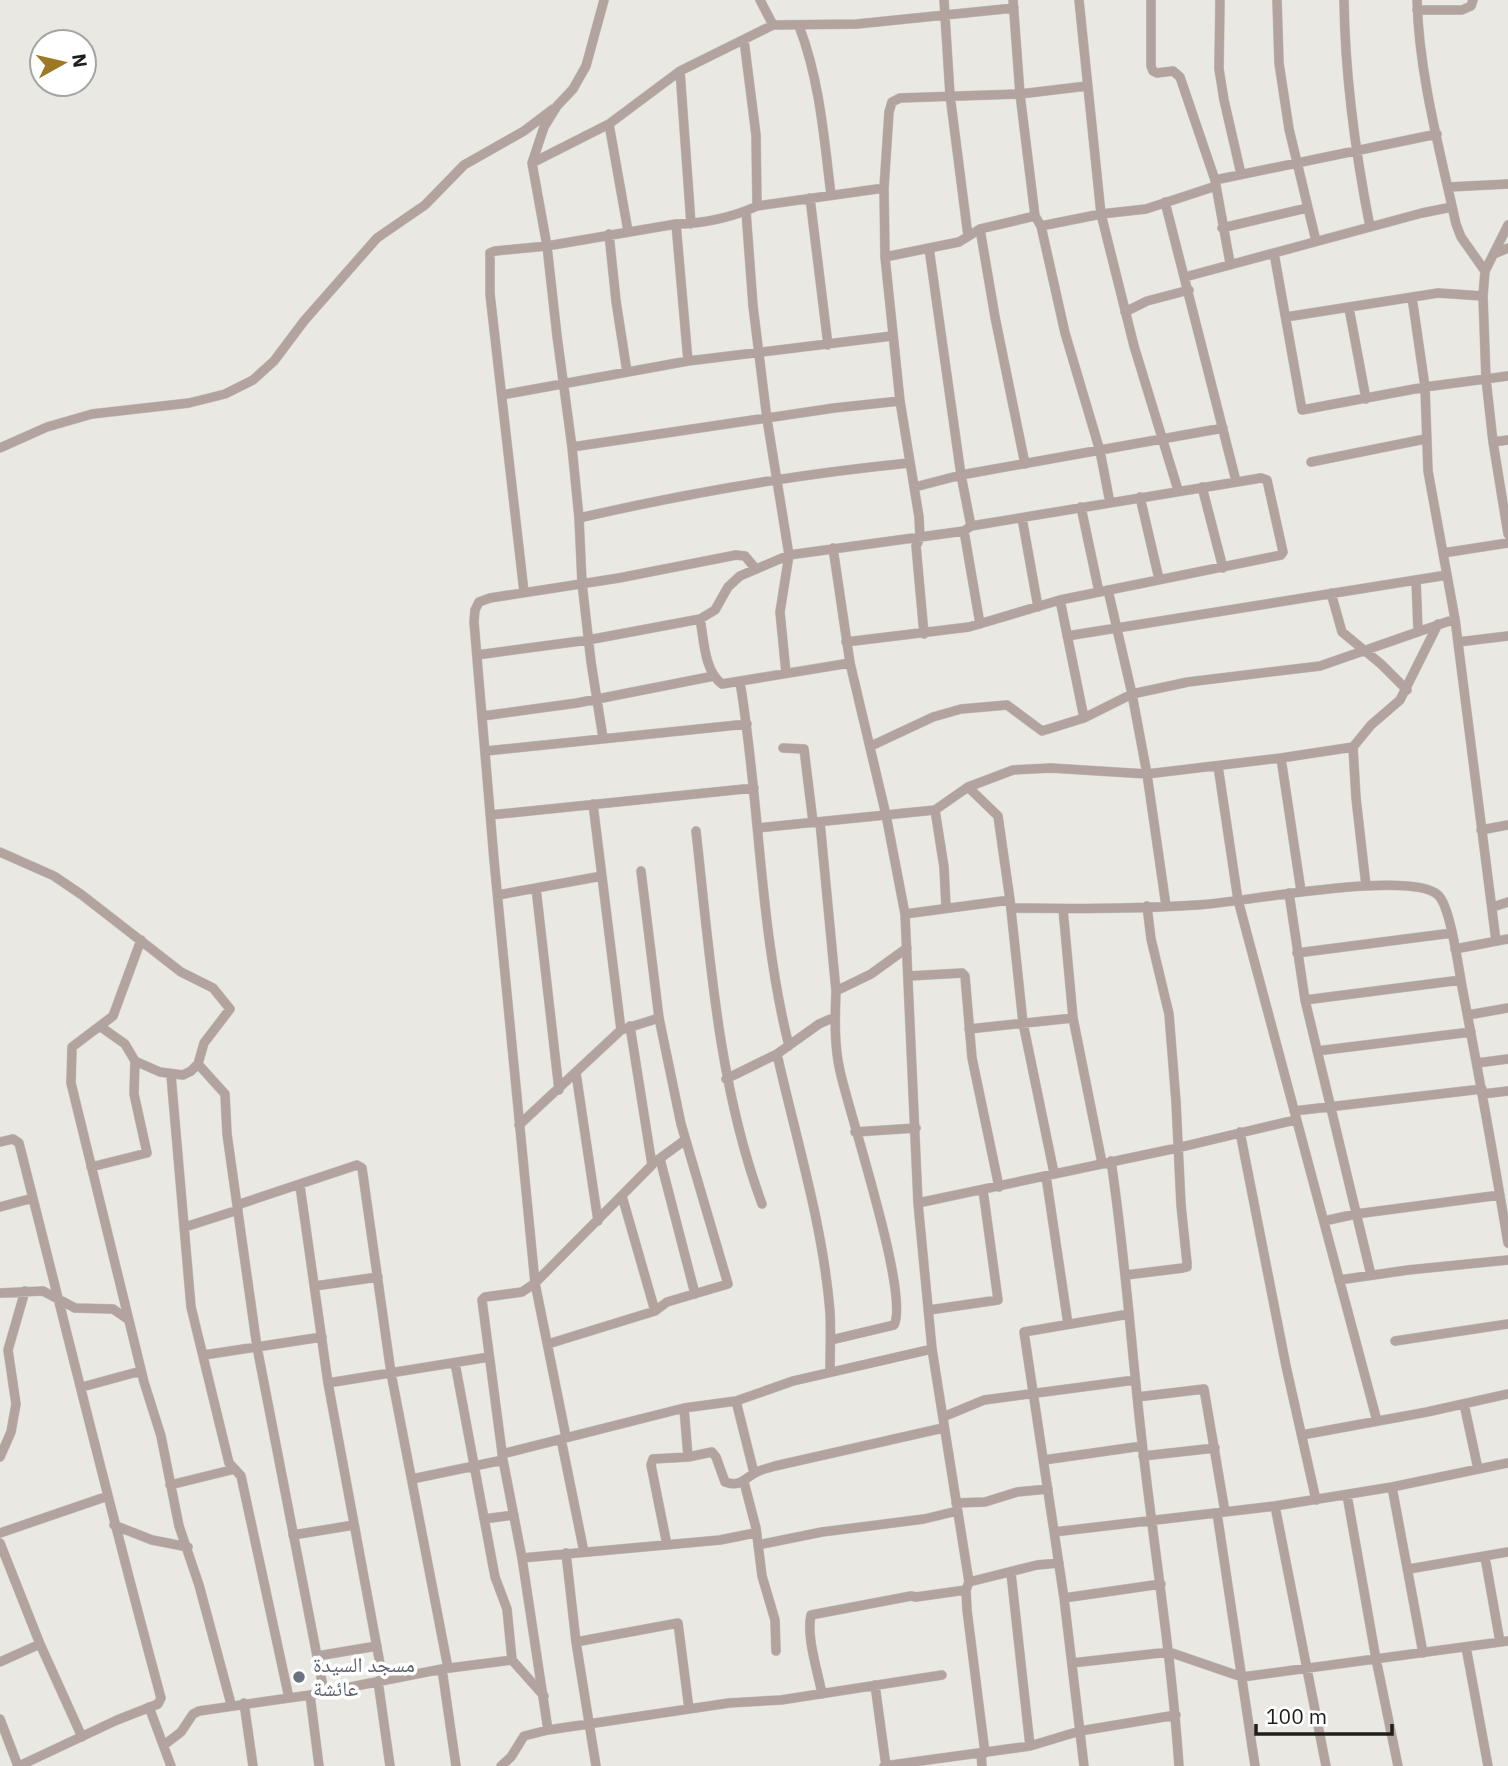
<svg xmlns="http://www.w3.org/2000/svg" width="1508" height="1766" font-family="'IBM Plex Sans','Noto Naskh Arabic',sans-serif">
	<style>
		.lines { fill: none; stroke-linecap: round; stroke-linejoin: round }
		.minor-casing { stroke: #c4c4bf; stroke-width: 10 }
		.minor { stroke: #b3a39f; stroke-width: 9 }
		.worship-dot { fill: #6b7280; stroke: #fff; stroke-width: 2.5 }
		.labels { text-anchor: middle; stroke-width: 7; stroke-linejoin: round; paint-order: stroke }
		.worship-label { font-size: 21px; fill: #5b616d; stroke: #fff; text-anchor: start }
	</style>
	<rect width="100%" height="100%" fill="#e9e8e3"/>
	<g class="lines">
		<g class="minor-casing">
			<path id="minor" d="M760 0 773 25
				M944 0 950 95 968 236
				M1013 0 1020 94 1035 216 1041 226 1065 333 1100 451 1110 503
				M1079 0 1101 214 1134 346 1178 490
				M1151 0V66L1153 71 1157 73 1173 71 1180 77 1215 180 1230 263
				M1220 0 1219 69 1224 100 1241 174
				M1277 0 1279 63 1289 129 1316 241
				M1344 0C1345 77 1355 151 1370 227
				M1417 0C1419 75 1440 151 1456 224L1461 237 1485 271
				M1417 10H1462L1471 6 1473 0
				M799 26C820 81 824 138 831 195
				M744 40 756 135 757 206
				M680 71 691 224
				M609 124 628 231
				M532 163 609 124 680 71 773 25 857 24 1014 8
				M1215 180 1437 134
				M1449 187 1508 184
				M810 198 828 345
				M1165 202 1236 481
				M746 211 753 306 767 419 789 555 780 612 786 673
				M676 224 688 361
				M1508 225 1485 271 1483 296 1486 379 1493 442 1508 534
				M1041 226 1101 214 1146 209 1216 186
				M1222 228 1307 208
				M980 229 995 317 1025 464
				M609 234 616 301 627 372
				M929 248 961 475 971 526
				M1274 253 1302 410 1425 387 1508 376
				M1494 254 1508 248
				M885 257 959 242 980 229 1035 216
				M1185 277 1422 213 1452 207
				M1412 297 1425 387 1428 471 1455 619 1496 941
				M1349 308 1366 399
				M1125 312 1147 301 1189 290
				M1286 317 1438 293 1483 296
				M502 395 688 361 892 336
				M900 401 919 517 920 538 916 546 924 634
				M1493 442 1508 440
				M572 447 834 408 900 401 885 257 884 188 889 112 892 102 900 98 1020 94 1087 86
				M0 448 47 427 92 414 189 403 225 394 253 380 274 361 304 321 377 238 425 205 464 165 524 131 553 109
				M1311 462 1425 439
				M915 487 961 475 1223 428
				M1202 487 1223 568
				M1140 497 1159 579
				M1081 507 1099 592
				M579 518C688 493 798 474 909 463
				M1022 518 1038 607
				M964 531 980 624
				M833 548 850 663 886 815 905 914 918 1203 932 1349 969 1582 966 1590 967 1610 985 1753
				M1443 553 1508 543
				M755 568 745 556 736 555 619 578 490 598 479 602 475 610 474 622 494 860 535 1283 522 1292 485 1297 482 1300 503 1460 522 1558 548 1730 729 1703 781 1700 942 1675
				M1416 580 1418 630
				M1108 590 1132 694 1147 774 1166 906
				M524 592 490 294V253L495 251 547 246 676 224C702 224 734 217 757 206L884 188
				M1331 593 1342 632 1381 664 1407 690
				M1060 600 1084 718
				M700 619C704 639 704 671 722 684L850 663
				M1067 636 1447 575
				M1458 642 1508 636
				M477 655 588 640 700 619 715 610 728 587 740 576 789 555 964 531 971 526 1261 478 1267 480 1283 552 1281 555 1060 600 969 627 846 642
				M740 682C760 802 759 927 789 1046
				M483 716 577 703 714 676
				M603 738 591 662 582 583 579 518 572 447 557 336 547 246 532 163 544 127 557 106 573 89 586 66 604 0
				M871 746 933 717 961 709 1007 705 1042 731 1084 718 1132 694 1188 682 1320 666 1455 619
				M783 748 804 749 813 822
				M486 751 747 724
				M1281 758 1301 891
				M1218 766 1238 900 1377 1421
				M968 787 998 816 1010 900 1023 1023 1054 1173
				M593 804 621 1030
				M935 810 944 867 946 907
				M490 815 754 788
				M820 822 836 991C835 1018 834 1045 840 1071 849 1113 910 1295 894 1325L831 1340
				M758 828 935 810 968 787 1013 770 1051 768 1147 774 1281 758 1353 747
				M1481 830 1508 825
				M696 831C710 957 718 1085 762 1204
				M0 852 54 876 82 895 181 972 213 988 230 1009 204 1043 198 1064 191 1071 183 1075 160 1072 135 1061 125 1044 101 1027
				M1366 886 1356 798 1353 747 1371 725 1400 700 1438 624
				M536 888 559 1090
				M1289 893 1305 1000 1371 1275
				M498 895 602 876
				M1493 907 1508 902
				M1011 908C1073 909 1135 909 1197 905 1240 903 1410 869 1438 895 1451 907 1459 972 1463 992 1479 1075 1494 1159 1508 1243
				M1063 909 1073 1018 1102 1163
				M905 914 1010 900
				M141 940 113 1016 72 1047 71 1083 144 1382 161 1436 179 1526 199 1585 231 1704
				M1455 949 1508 939
				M1297 953 1452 933
				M909 976 962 973 965 976 972 1058 999 1187
				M836 991 871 974 907 948
				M1305 1000 1461 980
				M1468 1015 1508 1008
				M969 1029 1073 1018
				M1317 1051 1471 1032
				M777 1054C796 1139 823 1225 830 1312 831 1332 830 1352 830 1372
				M1477 1063 1508 1059
				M198 1064 225 1094 227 1134 257 1347 324 1692
				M576 1073 598 1221
				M171 1075 191 1307 229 1463 241 1476 289 1698
				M726 1079 777 1054 819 1024 835 1017
				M1483 1094 1508 1091
				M1294 1111 1482 1089
				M519 1125 621 1030 659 1018
				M855 1132 916 1128
				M1240 1132 1286 1366 1316 1500
				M0 1142 13 1139 19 1143C66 1328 111 1514 161 1698L158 1704 117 1720 19 1766
				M660 1159 695 1294
				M1111 1161C1126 1260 1132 1360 1144 1459 1156 1561 1172 1663 1179 1766
				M655 1162 685 1140
				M91 1167 147 1153 134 1094 135 1061
				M1046 1176 1068 1324
				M300 1186 328 1383 383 1680
				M622 1196 655 1311
				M918 1203 1177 1148 1295 1120
				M237 1205 357 1165 362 1168 391 1373 448 1668
				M0 1207 33 1198
				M1324 1221 1356 1214 1500 1195
				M185 1227 238 1210
				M1126 1275 1183 1268 1187 1267V1263L1181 1205 1176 1102 1169 1014 1151 939 1147 906
				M1339 1280 1408 1270 1508 1260
				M315 1286 378 1277
				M0 1293 43 1291 75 1308 113 1309 129 1320
				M929 1310 998 1300 983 1190
				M1395 1341 1508 1324
				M548 1344 655 1311 667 1302 728 1284 681 1124 659 1018 641 871
				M204 1355 322 1337
				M455 1363 495 1577 507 1609 512 1660 544 1696
				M328 1383 489 1357
				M82 1387 141 1371
				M1137 1397 1204 1389 1225 1512
				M736 1401 754 1473
				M1464 1404 1478 1469
				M684 1408 688 1457
				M943 1417 984 1400 1135 1380
				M1302 1435 1427 1412 1508 1394
				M566 1437 535 1283 652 1165 630 1026
				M561 1439 584 1552
				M502 1454 684 1408 736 1401 793 1381 932 1349
				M1143 1456 1215 1448
				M0 1457 11 1432 16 1404 8 1350 25 1291
				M1044 1460 1142 1446
				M412 1479 503 1460
				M744 1482 756 1528 762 1576 775 1620 776 1651
				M170 1485 235 1469
				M1392 1487 1423 1653
				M1347 1495 1376 1659 1398 1766
				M956 1503 985 1502 1017 1492 1048 1489
				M1275 1506 1326 1766
				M1217 1513 1255 1766
				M484 1519 514 1515
				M114 1525 152 1540 188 1547
				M1054 1532 1275 1506 1392 1487 1508 1463
				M0 1533 108 1496
				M293 1535 354 1525
				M0 1543 40 1644 82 1737
				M667 1545 651 1465 653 1459 688 1457 712 1452 716 1457 725 1482C741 1488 745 1477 757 1472 763 1469 769 1468 775 1466L943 1428
				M758 1545 822 1532 924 1519 957 1511
				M566 1553 576 1642 596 1766
				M1485 1557 1500 1642
				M522 1558 720 1540 755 1533
				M1409 1569 1508 1552
				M1011 1573 1030 1746
				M969 1582 1037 1565 1059 1563
				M1064 1598 1161 1584
				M576 1642 678 1623 689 1709
				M1466 1647 1488 1766
				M317 1656 377 1646
				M0 1662 40 1644
				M1072 1663 1169 1652 1242 1677 1508 1641
				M442 1669 456 1766
				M378 1681 390 1766
				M875 1685 886 1766
				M822 1694C818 1672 806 1637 811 1615L911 1596 916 1597 966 1590
				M310 1695 319 1766
				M244 1703 253 1766
				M149 1707 171 1766
				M0 1719 18 1766
				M164 1745 181 1732 193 1714 199 1711 310 1695 442 1669 512 1660
				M981 1753 982 1766
				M501 1766 511 1757 524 1736 548 1730
				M884 1766 1030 1746 1080 1731 1176 1715
				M1084 1766 1064 1598 1024 1332 1129 1314"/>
		</g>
		<use href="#minor" class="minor"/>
	</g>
	<circle class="worship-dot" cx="299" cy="1677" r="7"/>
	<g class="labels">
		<g class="worship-label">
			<text x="313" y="1672">مسجد السيدة<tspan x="313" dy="24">عائشة</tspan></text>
		</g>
	</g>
	<g transform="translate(63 63) rotate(82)"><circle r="33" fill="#ffffff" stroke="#a5a5a4" stroke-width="2"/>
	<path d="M0-5L12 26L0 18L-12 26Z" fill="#9d7925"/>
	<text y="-10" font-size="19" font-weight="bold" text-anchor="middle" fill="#1e1e1c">N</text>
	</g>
	<path d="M1256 1724v10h136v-10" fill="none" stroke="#1e1e1c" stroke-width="3.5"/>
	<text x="1266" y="1724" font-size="21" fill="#1e1e1c" stroke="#ffffff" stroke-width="5" paint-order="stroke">100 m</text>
</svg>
